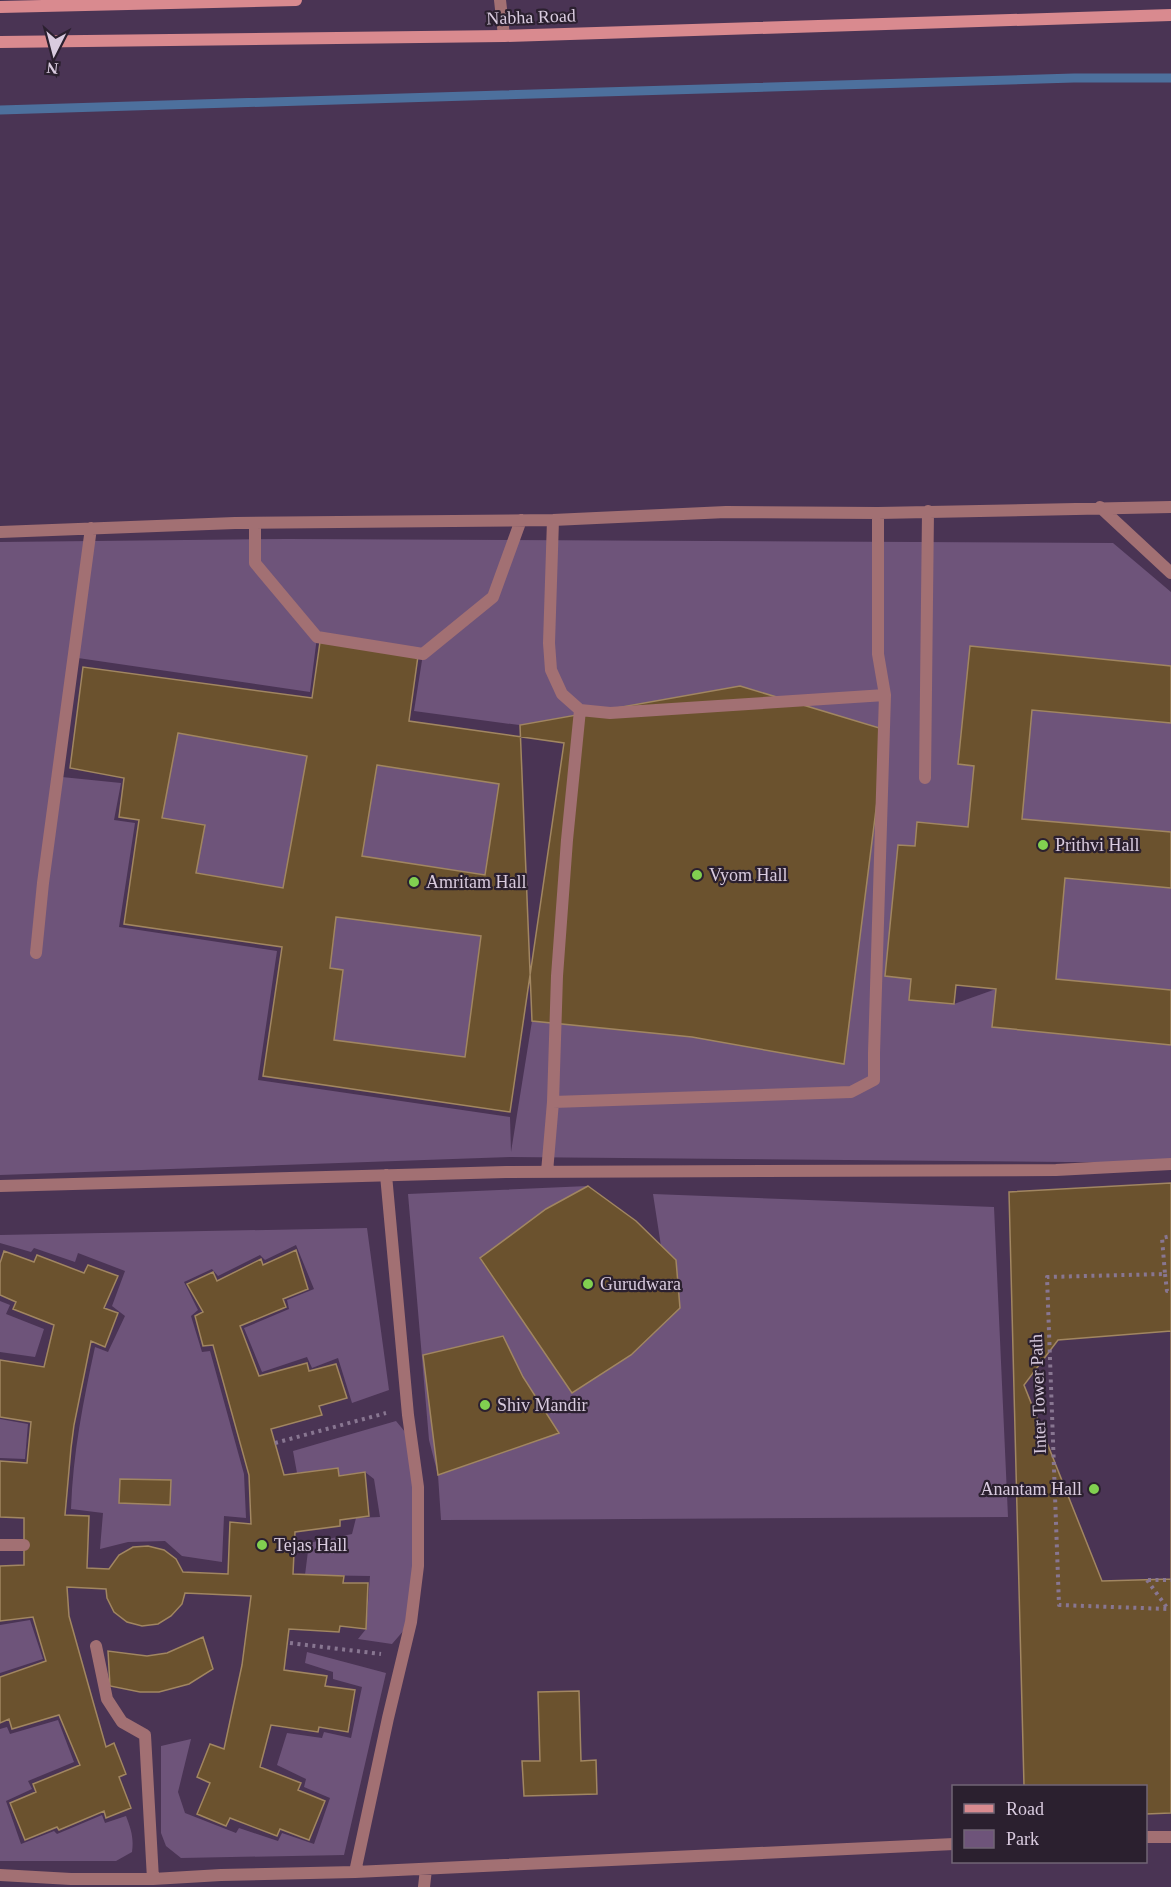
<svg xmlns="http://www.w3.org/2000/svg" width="1171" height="1887" font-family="'Times New Roman',serif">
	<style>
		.green { fill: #6e547a; fill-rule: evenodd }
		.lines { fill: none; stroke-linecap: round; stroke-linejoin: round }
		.stream { stroke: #4d709d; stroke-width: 9 }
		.building { fill: #6b522e; stroke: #a18661; stroke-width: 1.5; fill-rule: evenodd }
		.path { stroke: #887691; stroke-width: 4; stroke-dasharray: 3 4.5; stroke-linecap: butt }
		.minor { stroke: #a27073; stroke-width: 12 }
		.tertiary { stroke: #a27073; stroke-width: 12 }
		.secondary { stroke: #d98a8f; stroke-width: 12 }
		.poi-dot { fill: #81d050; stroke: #2b202f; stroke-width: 2 }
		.labels { text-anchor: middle; stroke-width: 4.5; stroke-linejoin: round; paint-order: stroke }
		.street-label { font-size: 18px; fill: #d9cbdf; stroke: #2b202f }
		.poi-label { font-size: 18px; fill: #d9cbdf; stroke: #2b202f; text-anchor: start }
	</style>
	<rect width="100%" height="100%" fill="#4a3454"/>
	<path class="green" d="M287 539 1113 543 1171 592V666L970 646 958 764 974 766 968 827 918 822 915 846 898 845 885 976 911 979 909 1000 954 1004 996 989 993 1027 1171 1045V1163L510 1157 0 1175V542ZM317 637 423 654 414 711 563 731 576 747 511 1152 510 1117 258 1080 277 951 119 927 135 823 114 820 121 783 52 776 71 657 310 692Z
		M1032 710 1171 723V832L1022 819Z
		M178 733 307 756 283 888 196 873 205 826 162 818Z
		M377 765 499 784 485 875 362 856Z
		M1065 878 1171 888V990L1056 979Z
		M336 917 481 936 465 1057 334 1040 343 970 330 968Z
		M588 1186 480 1259 572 1392 631 1355 680 1308 676 1260 661 1246 653 1194 994 1207 1008 1517 441 1520 438 1475 429 1440 408 1194Z
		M367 1228 389 1390 352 1403 338 1358 312 1368 307 1357 262 1372 244 1328 289 1309 287 1300 314 1289 296 1245 265 1260 260 1255 218 1276 212 1269 184 1282 198 1310 191 1316 202 1352 210 1351 244 1474 246 1518 224 1516 222 1562 182 1556 165 1541 128 1542 100 1549 103 1513 71 1509C73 1453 83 1402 95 1347L108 1352 125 1316 112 1306 125 1271 78 1253 75 1262 34 1248 31 1252 0 1243V1235Z
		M0 1301 10 1305 6 1314 44 1329 35 1357 0 1352Z
		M0 1419 28 1424 25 1459 0 1458Z
		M396 1421 411 1439 416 1474 411 1622 392 1644 358 1639 366 1629 370 1576 305 1575 309 1543 352 1534 356 1518 380 1517 374 1479 365 1472 339 1476 338 1469 297 1473 293 1451Z
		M30 1620 43 1659 0 1673V1625Z
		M307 1652 386 1673 344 1855 181 1858 166 1846 161 1833V1746L191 1739 178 1792 185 1813 236 1833 239 1828 278 1841 282 1833 314 1844 330 1798 304 1787 306 1779 277 1765 287 1733 322 1738 324 1732 351 1738 362 1687 333 1679V1672L305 1663Z
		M58 1720 74 1762 28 1781 32 1789 6 1801 21 1844 54 1831 57 1834 102 1815 105 1823 126 1816C131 1829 134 1838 132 1852L116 1861H0V1729L7 1727 10 1734Z"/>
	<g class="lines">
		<path class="stream" d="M0 110 1074 78H1171"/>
	</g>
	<path class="building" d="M320 642 418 656 409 721 564 743 510 1112 263 1076 282 947 124 924 139 820 119 817 124 778 70 768 83 667 312 698ZM178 733 307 756 283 888 196 873 205 825 162 818ZM377 765 499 784 485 875 362 856ZM336 917 481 936 465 1057 334 1040 343 970 330 968Z
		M970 646 1171 666V723L1032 710 1022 819 1171 832V888L1065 878 1056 979 1171 990V1045L992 1027 996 989 956 985 954 1004 909 1000 911 979 885 976 898 845 915 846 917 822 968 827 974 766 958 764Z
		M740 686 886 730 844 1064 692 1037 532 1021 520 725Z
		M1171 1183V1813L1146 1814V1786H1024L1009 1192Z
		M588 1186 636 1221 676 1260 680 1308 631 1355 572 1393 480 1258 546 1209Z
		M296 1250 308 1289 283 1299 286 1307 240 1326 259 1376 307 1363 309 1371 336 1364 347 1398 319 1406 322 1415 271 1429 284 1475 338 1468 339 1476 365 1472 369 1516 340 1520V1526L295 1532 293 1574 344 1576 343 1583H368L366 1629 340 1626 339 1632 289 1629 284 1670 327 1676 325 1686 355 1690 348 1732 319 1727 318 1732 271 1725 260 1767 301 1783 298 1790 325 1801 309 1840 280 1829 277 1836 230 1818 226 1826 197 1814 210 1783 197 1777 210 1744 224 1749 242 1665 251 1596 185 1593 182 1604 171 1616 158 1624 142 1626 127 1622 114 1612 107 1598 106 1589 67 1587 69 1616 94 1705 106 1747 114 1743 126 1774 119 1777 131 1808 106 1818 104 1811 59 1830 57 1827 25 1840 10 1803 36 1792 33 1784 80 1765 59 1715 12 1729 9 1719 0 1723V1677L46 1661 33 1617 0 1621V1566L24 1565V1518L0 1517V1461L27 1463 31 1422 0 1417V1360L44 1367 54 1325 13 1309 16 1302 0 1295V1263L4 1251 34 1262 37 1255 84 1273 88 1265 118 1276 104 1308 118 1313 105 1347 91 1341 74 1425 71 1448 65 1515 89 1516 87 1568 109 1569 119 1555 133 1547 148 1546 164 1550 176 1559 183 1572 228 1574 230 1522 251 1524 249 1475 213 1345 203 1346 195 1316 203 1312 187 1284 213 1272 217 1281 261 1259 263 1265Z
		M1171 1331V1579L1102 1581 1024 1385 1058 1340Z
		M503 1336 523 1377 559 1433 438 1475 423 1355Z
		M120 1479 171 1480 170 1505 119 1503Z
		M203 1637 213 1669 189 1684 159 1692H140L110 1686 108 1651 147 1656 167 1653Z
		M579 1691 581 1761 596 1760 597 1794 524 1796 522 1761H540L538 1692Z"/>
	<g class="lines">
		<path class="path" d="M1165 1274 1167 1291H1171
			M275 1443 386 1413
			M1147 1580 1168 1609 1059 1605 1047 1277 1165 1274 1162 1238 1171 1236
			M1148 1580H1171
			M290 1643 381 1654"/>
		<path class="minor" d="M1100 507 1171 573
			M255 523V563L317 637 423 654 493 597 521 520
			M0 532 235 523 553 520 726 512 878 513 1171 507
			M580 710 610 713 885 695
			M925 778 928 511
			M36 953 43 883 91 528
			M553 1102 851 1092 874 1080V1053L885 695 878 654V513
			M547 1172 553 1102 557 976 567 840 580 710 562 694 551 670 549 643 553 520
			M0 1186 506 1172 1056 1170 1171 1164
			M0 1545H24
			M96 1646 107 1699 122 1722 145 1735 153 1879
			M1146 1837H1171
			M355 1872 388 1718 411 1622 418 1566V1487L408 1415 386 1175
			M0 1875 71 1879H153L221 1875 355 1872 954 1844
			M424 1887 426 1869"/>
		<path class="tertiary" d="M500 0 504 36"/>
		<path class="secondary" d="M0 7 296 0
			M0 42 504 36 1171 15"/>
	</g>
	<g class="poi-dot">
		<circle cx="1043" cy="845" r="6"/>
		<circle cx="697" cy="875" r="6"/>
		<circle cx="414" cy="882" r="6"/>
		<circle cx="588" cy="1284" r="6"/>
		<circle cx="485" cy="1405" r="6"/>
		<circle cx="1094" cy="1489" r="6"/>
		<circle cx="262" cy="1545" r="6"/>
	</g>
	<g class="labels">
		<g class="street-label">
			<text transform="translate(531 17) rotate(-2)" y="6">Nabha Road</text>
			<text transform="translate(1038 1394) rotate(-92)" y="6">Inter Tower Path</text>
		</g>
		<g class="poi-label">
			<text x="1055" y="851">Prithvi Hall</text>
			<text x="709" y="881">Vyom Hall</text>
			<text x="426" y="888">Amritam Hall</text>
			<text x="600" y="1290">Gurudwara</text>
			<text x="497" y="1411">Shiv Mandir</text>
			<text x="1082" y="1495" text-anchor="end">Anantam Hall</text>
			<text x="274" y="1551">Tejas Hall</text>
		</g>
	</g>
	<rect x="952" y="1785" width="195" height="78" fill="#2b202f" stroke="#716475" stroke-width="1.5"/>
	<rect x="964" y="1804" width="30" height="9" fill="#d98a8f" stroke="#716475" stroke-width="1.5"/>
	<text x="1006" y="1815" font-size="18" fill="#d9cbdf">Road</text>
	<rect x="964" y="1830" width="30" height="18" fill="#6e547a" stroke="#716475" stroke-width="1.5"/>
	<text x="1006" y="1845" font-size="18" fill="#d9cbdf">Park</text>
	<g transform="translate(54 54) rotate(186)" stroke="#2b202f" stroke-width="4.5" paint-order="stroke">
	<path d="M0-4.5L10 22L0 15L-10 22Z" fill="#d9cbdf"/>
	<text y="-9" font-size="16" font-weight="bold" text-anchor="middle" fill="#d9cbdf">N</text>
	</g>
</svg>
